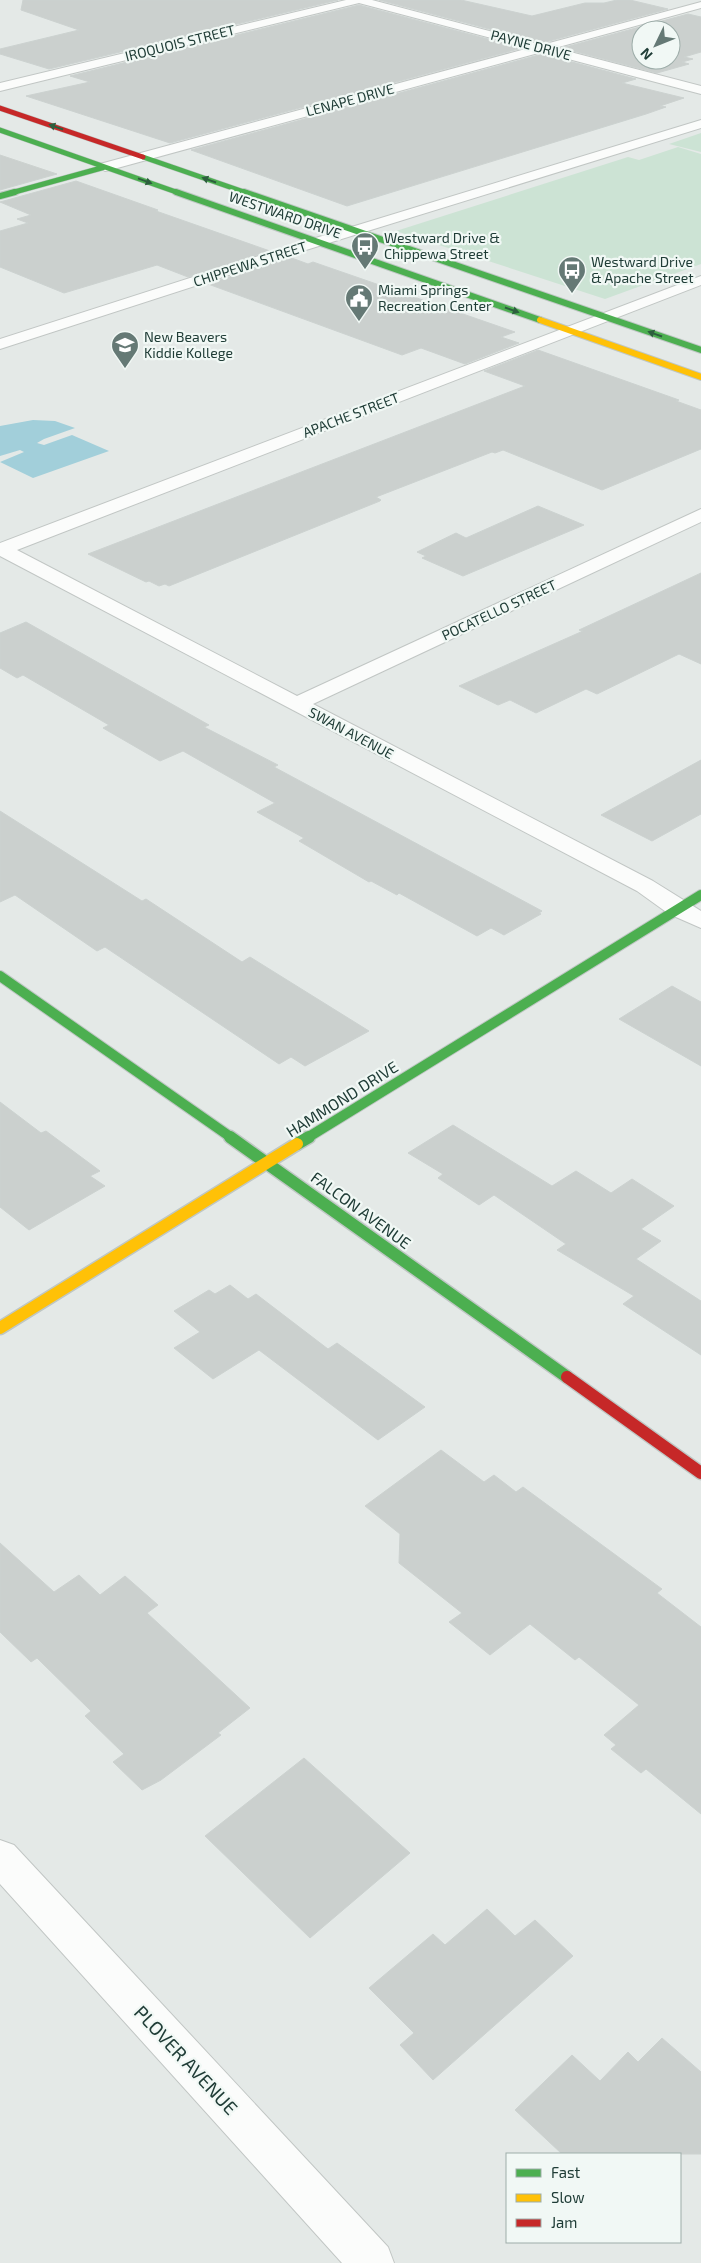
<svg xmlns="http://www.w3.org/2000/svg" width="701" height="2263" font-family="'Exo 2',sans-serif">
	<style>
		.green { fill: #cce3d4 }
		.water { fill: #a2cfda }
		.building { fill: #cbd0ce; stroke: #ccd2d0; fill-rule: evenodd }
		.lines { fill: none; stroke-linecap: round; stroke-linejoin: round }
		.street-casing { stroke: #c1c6c4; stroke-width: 2 }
		.fast-far3-casing { stroke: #bfc7c4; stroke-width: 6 }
		.fast-far2-casing { stroke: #bfc7c4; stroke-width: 8 }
		.fast-far1-casing { stroke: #bfc7c4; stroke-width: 12 }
		.fast-casing { stroke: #bfc7c4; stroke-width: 15 }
		.slow-far1-casing { stroke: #bfc7c4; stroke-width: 8 }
		.slow-casing { stroke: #bfc7c4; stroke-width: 15 }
		.jam-far1-casing { stroke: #bfc7c4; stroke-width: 6 }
		.jam-casing { stroke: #bfc7c4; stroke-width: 15 }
		.street { fill: #fbfcfb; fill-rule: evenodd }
		.fast-far3 { stroke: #4caf50; stroke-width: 5 }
		.fast-far2 { stroke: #4caf50; stroke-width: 6 }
		.fast-far1 { stroke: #4caf50; stroke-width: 10 }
		.fast { stroke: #4caf50; stroke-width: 12 }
		.slow-far1 { stroke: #ffc107; stroke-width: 6 }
		.slow { stroke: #ffc107; stroke-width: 12 }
		.jam-far1 { stroke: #c62828; stroke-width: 5 }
		.jam { stroke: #c62828; stroke-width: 12 }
		.oneway { fill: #2d5f3e }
		.labels { text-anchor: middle; stroke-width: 4.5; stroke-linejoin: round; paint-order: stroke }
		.far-street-label { font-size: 14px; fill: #203d37; stroke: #f1f8f5 }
		.far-poi-label { font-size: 14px; fill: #203d37; stroke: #f1f8f5; text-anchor: start }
		.street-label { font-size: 16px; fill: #203d37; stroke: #f1f8f5 }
		.near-street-label { font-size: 19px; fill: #203d37; stroke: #f1f8f5 }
	</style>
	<rect width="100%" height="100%" fill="#e4e9e7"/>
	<path class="green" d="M701 133V152L669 144Z
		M678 147 701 154V264L605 299 396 231 628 157 639 160Z"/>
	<path class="water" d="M33 420 55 421 75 428 44 439 37 443 44 445 72 435 109 451 33 478 0 462 24 452 20 450 0 456V426Z"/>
	<path class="building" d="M23 0H338L49 69 0 54V49L79 30 21 10Z
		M379 0H461L532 16 585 3H604L617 0H630L668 9 542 43Z
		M359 5 522 48 170 143 26 96 90 82 70 76Z
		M688 14 701 17V52L684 57 693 59 682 62 689 64 657 73 562 48ZM641 30H671V60H641Z
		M542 54 636 79 622 83 684 98 660 106 666 107 646 114 347 206 191 150Z
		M0 155 57 174 0 190Z
		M76 181 158 210 156 211 270 251 188 277 157 265 64 293 0 267V231L28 223 17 219 31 215 0 202Z
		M289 257 308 264 313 262 515 332 501 337 519 343 465 364 421 348 402 355 208 284Z
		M538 350 679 400 676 401 701 410V449L602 490 503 450 495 453 492 452 376 497 381 500 380 501 169 586 165 584 159 586 149 581 146 582 88 554 525 386 484 371Z
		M538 506 584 525 463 576 422 558 426 556 417 552 456 533 466 538Z
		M701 573V664L679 654 597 694 586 689 536 713 510 700 498 705 459 686 583 631 579 630Z
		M26 622 209 725 204 727 278 765 274 767 542 911 539 913 541 914 504 935 491 928 477 936 399 893 397 895 371 881 369 882 299 841 304 838 257 812 275 803 183 751 160 761 103 728 109 725 23 675 17 678 0 668V633Z
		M701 760V814L652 841 601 815Z
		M0 811 142 901 146 899 242 962 250 957 369 1031 305 1066 291 1057 279 1064 105 947 97 951 15 895 0 902Z
		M672 986 701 1002V1066L619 1019Z
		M0 1102 41 1133 46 1131 100 1171 90 1176 105 1186 29 1230 0 1207Z
		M453 1125 552 1186 576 1171 611 1193 632 1179 674 1206 641 1229 661 1241 636 1259 701 1301V1355L623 1304 634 1296 557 1250 566 1244 494 1195 479 1205 438 1178 443 1174 408 1153Z
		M230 1285 248 1299 256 1294 328 1349 337 1343 425 1407 378 1440 259 1350 213 1379 174 1348 200 1332 174 1311 209 1290 215 1294Z
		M441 1450 484 1482 494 1475 516 1492 523 1487 662 1589 657 1593 701 1627V1814L646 1769 641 1773 611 1749 616 1745 604 1735 639 1705 579 1657 575 1660 530 1624 490 1655 449 1622 462 1613 399 1563 400 1534 365 1506Z
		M0 1543 54 1592 79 1575 100 1595 125 1576 158 1605 147 1613 250 1708 218 1733 221 1735 161 1780 142 1790 113 1762 124 1754 85 1716 91 1711 37 1658 31 1662 0 1632Z
		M304 1758 410 1853 310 1938 205 1836Z
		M487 1909 515 1936 535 1920 573 1956 433 2080 400 2045 414 2033 369 1988 433 1934 445 1945Z
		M662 2038 701 2072V2154H562L515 2110 572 2055 600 2081 628 2052 638 2062Z"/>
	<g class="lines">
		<g class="street-casing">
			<path id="street" d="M346 0H372L542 45 701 2V8L555 48 701 86V94L542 52 110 170 105 171 98 167 100 164 529 48 359 3 0 91V83Z
				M701 120V128L306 250 0 349V339L296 244Z
				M701 276V285L17 550 297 696 701 509V522L313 704 653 881 701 911V928L669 914 637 891 0 556V543Z
				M0 1840 14 1845 388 2247 394 2263H342L0 1884Z"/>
		</g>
		<g class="fast-far3-casing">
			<path id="fast-far3" d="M0 130 179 193
				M143 157 247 193
				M11 193 105 167"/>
		</g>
		<g class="fast-far2-casing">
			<path id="fast-far2" d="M176 192 540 320
				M244 192 701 350
				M0 196 15 192"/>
		</g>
		<g class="fast-far1-casing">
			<path id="fast-far1" d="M0 976 232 1138
				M307 1138 701 895"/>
		</g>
		<g class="fast-casing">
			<path id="fast" d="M230 1137 567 1377
				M297 1144 309 1137"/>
		</g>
		<g class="slow-far1-casing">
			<path id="slow-far1" d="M540 320 701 377"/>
		</g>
		<g class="slow-casing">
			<path id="slow" d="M0 1328 297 1144"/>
		</g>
		<g class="jam-far1-casing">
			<path id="jam-far1" d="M0 108 143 157"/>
		</g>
		<g class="jam-casing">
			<path id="jam" d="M567 1377 701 1473"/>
		</g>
		<use href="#street" class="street"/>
		<use href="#fast-far3" class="fast-far3"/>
		<use href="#fast-far2" class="fast-far2"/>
		<use href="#fast-far1" class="fast-far1"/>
		<use href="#fast" class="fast"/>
		<use href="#slow-far1" class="slow-far1"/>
		<use href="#slow" class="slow"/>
		<use href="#jam-far1" class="jam-far1"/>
		<use href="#jam" class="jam"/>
	</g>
	<defs><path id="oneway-solid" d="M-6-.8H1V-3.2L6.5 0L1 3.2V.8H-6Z" transform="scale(1.25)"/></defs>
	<g class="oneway">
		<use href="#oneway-solid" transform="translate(56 127) rotate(-161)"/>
		<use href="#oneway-solid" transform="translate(209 180) rotate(-161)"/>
		<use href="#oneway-solid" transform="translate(145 181) rotate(20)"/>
		<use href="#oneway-solid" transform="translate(512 310) rotate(19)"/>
		<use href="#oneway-solid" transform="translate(655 334) rotate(-161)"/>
	</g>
	<defs>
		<g id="bus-pin" transform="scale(1.4375)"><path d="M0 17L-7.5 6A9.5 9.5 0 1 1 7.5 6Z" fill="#657975" stroke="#f1f8f5"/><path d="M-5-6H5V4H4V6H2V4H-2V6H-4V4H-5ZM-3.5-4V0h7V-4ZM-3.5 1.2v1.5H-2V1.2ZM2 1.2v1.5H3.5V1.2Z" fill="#fff"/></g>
		<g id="civic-pin" transform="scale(1.4375)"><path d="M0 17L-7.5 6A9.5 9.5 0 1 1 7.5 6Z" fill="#657975" stroke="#f1f8f5"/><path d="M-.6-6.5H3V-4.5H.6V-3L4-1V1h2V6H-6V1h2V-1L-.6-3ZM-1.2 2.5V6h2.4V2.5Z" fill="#fff"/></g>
		<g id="school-pin" transform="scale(1.4375)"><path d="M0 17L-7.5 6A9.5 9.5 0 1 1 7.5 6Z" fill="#657975" stroke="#f1f8f5"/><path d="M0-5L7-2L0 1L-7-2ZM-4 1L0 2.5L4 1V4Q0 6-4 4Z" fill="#fff"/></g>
	</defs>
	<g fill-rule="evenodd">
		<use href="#bus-pin" x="365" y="246"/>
		<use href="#bus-pin" x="572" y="270"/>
		<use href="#civic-pin" x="359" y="298"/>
		<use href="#school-pin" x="125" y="345"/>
	</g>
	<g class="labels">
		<g class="far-street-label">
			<text transform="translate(180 43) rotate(-14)" y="5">IROQUOIS STREET</text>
			<text transform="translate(531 45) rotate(15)" y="5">PAYNE DRIVE</text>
			<text transform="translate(350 100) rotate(-15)" y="5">LENAPE DRIVE</text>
			<text transform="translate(285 215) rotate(19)" y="5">WESTWARD DRIVE</text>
			<text transform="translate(250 264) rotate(-18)" y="5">CHIPPEWA STREET</text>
			<text transform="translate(351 415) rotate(-21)" y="5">APACHE STREET</text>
			<text transform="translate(499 610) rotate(-25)" y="5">POCATELLO STREET</text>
			<text transform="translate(351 733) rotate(28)" y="5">SWAN AVENUE</text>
		</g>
		<g class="far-poi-label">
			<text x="384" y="243">Westward Drive &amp;<tspan x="384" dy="16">Chippewa Street</tspan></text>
			<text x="591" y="267">Westward Drive<tspan x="591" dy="16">&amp; Apache Street</tspan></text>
			<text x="378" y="295">Miami Springs<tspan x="378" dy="16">Recreation Center</tspan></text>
			<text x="144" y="342">New Beavers<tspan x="144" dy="16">Kiddie Kollege</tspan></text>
		</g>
		<g class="street-label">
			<text transform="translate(342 1099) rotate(-32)" y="6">HAMMOND DRIVE</text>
			<text transform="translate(361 1210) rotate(36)" y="6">FALCON AVENUE</text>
		</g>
		<g class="near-street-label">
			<text transform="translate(186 2060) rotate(47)" y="7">PLOVER AVENUE</text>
		</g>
	</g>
	<rect x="506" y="2153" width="175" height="90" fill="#f1f8f5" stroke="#9dada9"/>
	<rect x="516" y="2169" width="25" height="8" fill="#4caf50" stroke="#9dada9"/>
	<text x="551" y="2178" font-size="15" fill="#203d37">Fast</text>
	<rect x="516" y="2194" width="25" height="8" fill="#ffc107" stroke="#9dada9"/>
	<text x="551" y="2203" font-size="15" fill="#203d37">Slow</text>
	<rect x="516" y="2219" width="25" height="8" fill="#c62828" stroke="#9dada9"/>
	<text x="551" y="2228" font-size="15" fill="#203d37">Jam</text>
	<g transform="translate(656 45) rotate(227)"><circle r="24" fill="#f1f8f5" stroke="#9dada9"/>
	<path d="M0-4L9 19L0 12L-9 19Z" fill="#657975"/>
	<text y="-8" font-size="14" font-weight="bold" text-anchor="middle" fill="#203d37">N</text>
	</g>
</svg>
